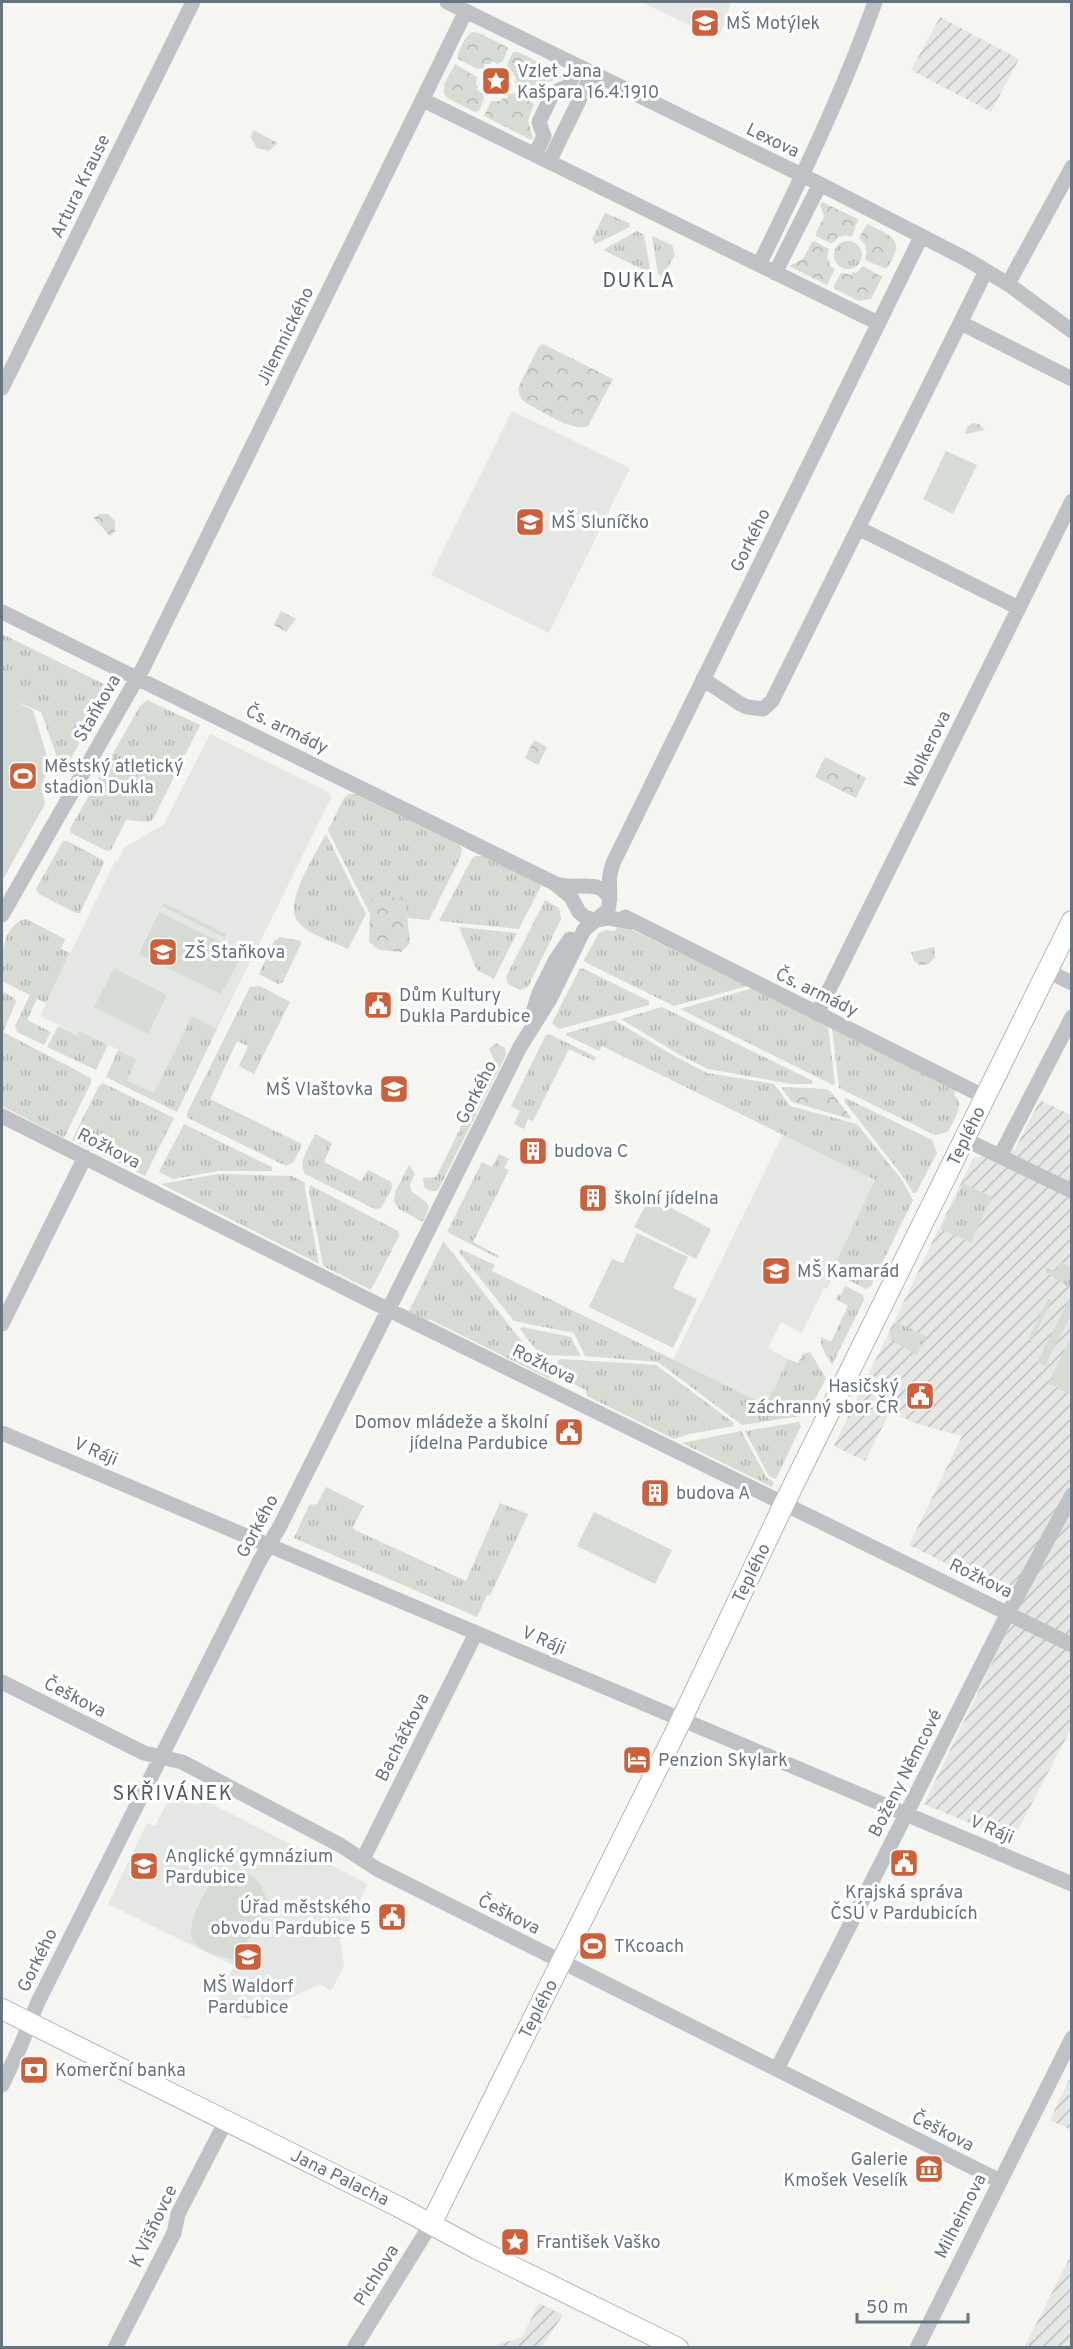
<svg xmlns="http://www.w3.org/2000/svg" width="1073" height="2349" font-family="Overpass,sans-serif">
	<style>
		.built { fill: #e5e7e5 }
		.industrial { fill: url(#industrial-furrows) }
		.grass { fill: url(#grass-tufts) }
		.park { fill: url(#park-crowns) }
		.pitch { fill: #d6dbd3 }
		.lines { fill: none; stroke-linecap: round; stroke-linejoin: round }
		.major-casing { stroke: #b2b6b9; stroke-width: 22 }
		.minor { stroke: #bec2c5; stroke-width: 15 }
		.major { stroke: #fff; stroke-width: 20 }
		.labels { text-anchor: middle; stroke-width: 6; stroke-linejoin: round; paint-order: stroke }
		.poi-label { font-size: 18px; fill: #677480; stroke: #fff; text-anchor: start }
		.street-label { font-size: 18px; fill: #677480; stroke: #fff }
		.neighbourhood-label { font-size: 20px; letter-spacing: 1.5px; fill: #545d66; stroke: #fff }
	</style>
	<defs>
		<pattern id="industrial-furrows" width="10" height="10" patternUnits="userSpaceOnUse" patternTransform="scale(1.5)"><rect width="10" height="10" fill="#e5e7e5"/><path d="M-1 1l2-2M0 10L10 0M9 11l2-2" fill="none" stroke="#bdc0bf"/></pattern>
		<pattern id="grass-tufts" width="24" height="20" patternUnits="userSpaceOnUse" patternTransform="scale(1.5)"><rect width="24" height="20" fill="#d6dbd3"/><path d="M3 7l-1-3M5 7V3M7 7l1-3M15 17l-1-3M17 17v-4M19 17l1-3" fill="none" stroke="#b1b6b0"/></pattern>
		<pattern id="park-crowns" width="20" height="18" patternUnits="userSpaceOnUse" patternTransform="scale(1.5)"><rect width="20" height="18" fill="#d6dbd3"/><path d="M2 6a3 3 0 1 1 6 0M12 15a3 3 0 1 1 6 0" fill="none" stroke="#b1b6b0"/></pattern>
	</defs>
	<rect width="100%" height="100%" fill="#f5f5f2"/>
	<path class="built" d="M642 2H731L721 33 710 35Z
		M512 411 630 468 549 633 431 575Z
		M210 734 329 792 331 798 217 1029 192 1017 154 1093 127 1080 137 1059 81 1031 78 1035 40 1016 115 861 117 862 124 848 164 824Z
		M783 1134 875 1180 836 1262 839 1264 827 1289 824 1288 802 1333 781 1322 768 1348 788 1359 766 1405 673 1360Z
		M173 1795 191 1804 192 1802 198 1805 201 1800H204L368 1884 340 1939 344 1966 331 1991 320 1984 246 2019 215 2004 234 1966 108 1904 146 1825 149 1823 155 1826 170 1797Z"/>
	<path class="industrial" d="M940 17 1019 59 991 112 911 70Z
		M1040 1100 1071 1115V1729L1012 1841 924 1804 1022 1601 909 1545 962 1436 918 1424 890 1412 865 1461 834 1446 973 1158 1015 1149Z
		M1071 2076V2130L1050 2120Z
		M1071 2255V2347H1024L1027 2342Z
		M539 2303 563 2315 542 2347H490L522 2337Z"/>
	<path class="grass" d="M482 81a14 14 0 1 1 28 0a14 14 0 1 1-28 0Z
		M605 213 629 223 630 227 595 244 592 239Z
		M637 231 644 235 650 269 648 272 603 250Z
		M652 236 672 245 675 255 662 277 658 274Z
		M834 255a14 14 0 1 1 28 0a14 14 0 1 1-28 0Z
		M2 634 112 688 65 768 59 763 41 712 13 700 9 689 2 685Z
		M147 700 200 725 153 819 149 822 126 820 111 850 107 851 71 833 70 829 140 706Z
		M349 794H356L459 845 462 849 461 856 429 920 407 918 404 896 363 900 328 830 344 798Z
		M326 834 366 914 348 949C333 942 310 935 299 923 281 906 316 853 326 834Z
		M63 841H67L103 860 104 863 80 913H76L39 894 36 889Z
		M475 856H482L542 884 519 929 439 921 471 860Z
		M545 900 559 908 561 919 528 987 520 990 508 984 506 977Z
		M26 919 65 939 61 949 70 953 46 1003 37 999 27 1020 51 1032 44 1045 17 1032 15 1026 30 995 2 981C1 962 1 924 26 919Z
		M618 925 626 927 748 986 674 1006 585 962 584 960 599 933 606 930 615 931Z
		M459 927 517 933 494 979 477 970Z
		M280 937 301 941V944L283 982 278 984 259 974 274 941Z
		M582 968 649 1001V1005L559 1029 552 1023 579 970Z
		M260 986 290 1002 254 1074 239 1066 248 1046 237 1041 210 1099 302 1144 294 1162 286 1166 188 1118 187 1113 250 987Z
		M753 988 828 1025 835 1084 833 1085 680 1009Z
		M2 991 14 998 16 1002 3 1032 91 1078V1083L64 1138 2 1106Z
		M662 1007 813 1081 812 1084H791L708 1069 678 1054 621 1019Z
		M192 1016 217 1029 177 1112 106 1077 118 1050 137 1059 127 1080 154 1093Z
		M614 1020 676 1057 707 1073 774 1084 790 1106 857 1124 902 1180 913 1200 871 1286 866 1289 844 1278 848 1269 836 1262 875 1180 602 1046 599 1051 566 1035 567 1033Z
		M58 1026 77 1035 80 1031 108 1045 96 1070 47 1047Z
		M832 1027 956 1089 954 1095C966 1104 953 1120 948 1132L935 1135 839 1088Z
		M549 1034 596 1057 594 1061 569 1049 533 1121 528 1119 524 1129 514 1124 520 1111 511 1106 546 1035Z
		M496 1043 505 1048 506 1055 440 1186 437 1191H430L424 1187 423 1178 436 1177 494 1060 489 1049Z
		M103 1083 174 1118 145 1176 72 1140 99 1086Z
		M846 1098 932 1140 937 1153 916 1193H913L904 1178 844 1101Z
		M184 1124 272 1167V1171H219L173 1179 159 1172Z
		M315 1134 332 1143 324 1162 361 1181 368 1170 391 1182 392 1188 381 1208 375 1209 305 1174C297 1162 310 1146 315 1134Z
		M499 1154 509 1159 504 1168 509 1170 473 1242 499 1256 498 1258 447 1232 482 1162 492 1167Z
		M409 1165 415 1174 410 1184 411 1191 426 1202 429 1207 423 1222 399 1209 394 1201 395 1192Z
		M218 1174 292 1176 305 1183V1189L319 1264 161 1184Z
		M963 1183 992 1197 971 1243 941 1229Z
		M310 1185 398 1231 399 1236 371 1290 323 1266 309 1190Z
		M443 1242H444L552 1380 429 1319 426 1322 408 1313Z
		M460 1249 495 1265 492 1271 766 1405 788 1359 798 1363 803 1354 810 1352 826 1378 807 1415 742 1425 658 1362 585 1356 574 1333 514 1321 459 1252Z
		M1061 1261 1071 1267V1288L1046 1273V1268L1056 1272Z
		M845 1286 863 1295 864 1300 832 1365C828 1357 819 1347 821 1337L831 1342 848 1306 836 1299 838 1294 841 1295Z
		M1050 1299 1051 1302 1031 1342 1029 1343 1028 1340 1048 1300Z
		M897 1322 926 1336 917 1355 891 1340 890 1333Z
		M522 1327 571 1337 580 1355 579 1356 540 1355 520 1329Z
		M560 1359 656 1365 734 1423V1426L689 1434 674 1439 587 1396 586 1390 556 1375 552 1368Z
		M799 1422 801 1426 776 1479 769 1476 745 1431Z
		M741 1431 767 1478 774 1482 772 1487 682 1443Z
		M326 1487 364 1506 353 1527 355 1530 466 1581 500 1503 528 1514 490 1596 487 1595 477 1617 294 1538 309 1505 317 1504Z"/>
	<path class="park" d="M472 32 479 33 507 47 508 49 503 61 498 64 491 61V64H484V68L478 69 458 59C457 51 465 37 472 32Z
		M513 52H518L563 74 564 77 546 83 539 97 536 98 515 86 516 77 513 75 514 74 507 65Z
		M455 64 477 77 476 86H478L477 90 483 94 484 99 479 111 475 112 449 99 444 94V84Z
		M514 93 534 104 528 120 533 138 531 140 484 116 491 101H501V99L507 98 509 94Z
		M253 130 278 143 269 151 257 148 251 138Z
		M822 202 858 219 852 237 843 235V237L839 236 834 242 830 243 816 236V233L824 217 820 204Z
		M867 224C894 237 906 240 886 269L865 260 867 250H865L866 246 859 238Z
		M814 241 829 249 827 260H829L830 266 835 269 827 285 789 266 803 259 812 242Z
		M863 266 882 277 871 299 859 301 835 289 834 286 841 273 852 275V272L856 273Z
		M543 344 613 379 588 426C574 433 540 410 526 403 520 398 518 394 519 386L539 346Z
		M972 423 979 424 985 430 965 434 967 427Z
		M100 514H108L115 521V531L110 536 94 518Z
		M281 611 296 619 286 632 274 625Z
		M534 740 547 747 538 765 525 758Z
		M825 757 866 778 856 798 815 777Z
		M405 896 410 943 401 952 379 950 369 942 370 914 363 900Z
		M934 947 935 957 929 964 920 965 914 961 911 952Z
		M783 1087 826 1089 830 1091 851 1117 850 1119 792 1102 782 1089Z"/>
	<path class="pitch" d="M946 451 977 465 953 514 923 499Z
		M2 685 9 689 13 700 33 710 50 766 41 786 45 804 2 881Z
		M164 903 226 934 225 938 162 906Z
		M159 912 243 953 221 994 139 954Z
		M114 968 167 995 148 1034 94 1007Z
		M650 1197 711 1229 696 1259 634 1227Z
		M637 1233 688 1257 673 1288 697 1299 673 1348 589 1307 612 1259 623 1263Z
		M1068 1301 1071 1302V1315L1045 1366 1037 1362Z
		M1071 1337V1395L1048 1383Z
		M594 1512 672 1550 655 1584 577 1546Z
		M228 1870C248 1869 261 1879 266 1898L269 1900 237 1961C223 1955 206 1956 194 1942 184 1929 203 1893 212 1881 216 1876 222 1873 228 1870Z"/>
	<g class="lines">
		<g class="major-casing">
			<path id="major" d="M2 2009 399 2207 477 2249 678 2348
				M431 2224 676 1731 784 1504 1072 921"/>
		</g>
		<path class="minor" d="M447 2 820 184 968 260 1008 284 1072 331
			M423 100 878 323
			M535 155 544 136 539 122 553 93 568 86 578 67
			M549 162 592 74
			M759 265C801 179 843 92 875 2
			M775 273 820 184
			M1008 284 1072 167
			M961 323 1072 379
			M2 388 193 2
			M858 528 1019 608
			M2 612 554 883 571 897 579 912 585 917 594 920 609 918 632 922
			M703 679 739 703 747 707 763 709 772 701 986 271
			M557 884C577 891 599 877 610 899
			M2 915 144 666 466 11
			M625 917 985 1097
			M1047 971 1072 983
			M817 1014 1072 501
			M531 1019 539 993 555 961 570 939
			M2 1116 389 1310 1072 1645
			M964 1139 1072 1191
			M1000 1156 1072 1017
			M2 1324 85 1157
			M2 1433 1072 1884
			M2 1682 144 1753 182 1762 340 1845 377 1869 1000 2181
			M363 1859 476 1633
			M777 2069 1008 1613 1072 1495
			M2 2085 21 2045 37 2004 259 1562 280 1526 520 1047 550 999 584 930 608 910C613 892 605 881 614 861L921 237
			M115 2348 174 2233 178 2214 226 2121
			M354 2348 431 2224
			M917 2348 1072 2038"/>
		<use href="#major" class="major"/>
	</g>
	<defs>
		<g id="school-square" transform="scale(1.5)"><rect x="-9" y="-9" width="18" height="18" rx="4" fill="#cf5f38" stroke="#fff"/><path d="M0-5L7-2L0 1L-7-2ZM-4 1L0 2.5L4 1V4Q0 6-4 4Z" fill="#fff"/></g>
		<g id="sight-square" transform="scale(1.5)"><rect x="-9" y="-9" width="18" height="18" rx="4" fill="#cf5f38" stroke="#fff"/><path d="M0-6L1.8-2.2L6-1.7L2.9 1.2L3.7 5.4L0 3.3L-3.7 5.4L-2.9 1.2L-6-1.7L-1.8-2.2Z" fill="#fff"/></g>
		<g id="stadium-square" transform="scale(1.5)"><rect x="-9" y="-9" width="18" height="18" rx="4" fill="#cf5f38" stroke="#fff"/><path d="M0-5a6.5 5 0 1 0 0 10a6.5 5 0 1 0 0-10ZM-3.5-1.8h7v3.6h-7Z" fill="#fff"/></g>
		<g id="civic-square" transform="scale(1.5)"><rect x="-9" y="-9" width="18" height="18" rx="4" fill="#cf5f38" stroke="#fff"/><path d="M-.6-6.5H3V-4.5H.6V-3L4-1V1h2V6H-6V1h2V-1L-.6-3ZM-1.2 2.5V6h2.4V2.5Z" fill="#fff"/></g>
		<g id="building-square" transform="scale(1.5)"><rect x="-9" y="-9" width="18" height="18" rx="4" fill="#cf5f38" stroke="#fff"/><path d="M-4-6H4V6H1V3H-1V6H-4ZM-2.5-4.3h1.7v1.8h-1.7ZM.8-4.3h1.7v1.8H.8ZM-2.5-1h1.7V.8h-1.7ZM.8-1h1.7V.8H.8Z" fill="#fff"/></g>
		<g id="hotel-square" transform="scale(1.5)"><rect x="-9" y="-9" width="18" height="18" rx="4" fill="#cf5f38" stroke="#fff"/><path d="M-6-4.5h1.5V1H6V5H4.5V3h-9V5H-6ZM-4 0a1.8 1.8 0 1 1 3.6 0ZM.5 0V-2.5h3Q6-2.5 6 0Z" fill="#fff"/></g>
		<g id="bank-square" transform="scale(1.5)"><rect x="-9" y="-9" width="18" height="18" rx="4" fill="#cf5f38" stroke="#fff"/><path d="M-6-4H6V4H-6ZM0-2.3a2.3 2.3 0 1 0 0 4.6a2.3 2.3 0 1 0 0-4.6Z" fill="#fff"/></g>
		<g id="museum-square" transform="scale(1.5)"><rect x="-9" y="-9" width="18" height="18" rx="4" fill="#cf5f38" stroke="#fff"/><path d="M0-6L6-3V-2H-6V-3ZM-5-1h2V3h-2ZM-1-1h2V3h-2ZM3-1h2V3H3ZM-6 4H6V6H-6Z" fill="#fff"/></g>
	</defs>
	<g fill-rule="evenodd">
		<use href="#school-square" x="705" y="23"/>
		<use href="#sight-square" x="496" y="81"/>
		<use href="#school-square" x="530" y="522"/>
		<use href="#stadium-square" x="23" y="776"/>
		<use href="#school-square" x="163" y="952"/>
		<use href="#civic-square" x="378" y="1005"/>
		<use href="#school-square" x="394" y="1089"/>
		<use href="#building-square" x="533" y="1151"/>
		<use href="#building-square" x="593" y="1198"/>
		<use href="#school-square" x="776" y="1271"/>
		<use href="#civic-square" x="920" y="1396"/>
		<use href="#civic-square" x="569" y="1432"/>
		<use href="#building-square" x="655" y="1493"/>
		<use href="#hotel-square" x="637" y="1760"/>
		<use href="#civic-square" x="904" y="1863"/>
		<use href="#school-square" x="144" y="1866"/>
		<use href="#civic-square" x="392" y="1917"/>
		<use href="#stadium-square" x="593" y="1946"/>
		<use href="#school-square" x="248" y="1957"/>
		<use href="#bank-square" x="34" y="2070"/>
		<use href="#museum-square" x="929" y="2169"/>
		<use href="#sight-square" x="515" y="2242"/>
	</g>
	<g class="labels">
		<g class="poi-label">
			<text x="726" y="29">MŠ Motýlek</text>
			<text x="517" y="77">Vzlet Jana<tspan x="517" dy="21">Kašpara 16.4.1910</tspan></text>
			<text x="551" y="528">MŠ Sluníčko</text>
			<text x="44" y="772">Městský atletický<tspan x="44" dy="21">stadion Dukla</tspan></text>
			<text x="184" y="958">ZŠ Staňkova</text>
			<text x="399" y="1001">Dům Kultury<tspan x="399" dy="21">Dukla Pardubice</tspan></text>
			<text x="373" y="1095" text-anchor="end">MŠ Vlaštovka</text>
			<text x="554" y="1157">budova C</text>
			<text x="614" y="1204">školní jídelna</text>
			<text x="797" y="1277">MŠ Kamarád</text>
			<text x="899" y="1392" text-anchor="end">Hasičský<tspan x="899" dy="21">záchranný sbor ČR</tspan></text>
			<text x="548" y="1428" text-anchor="end">Domov mládeže a školní<tspan x="548" dy="21">jídelna Pardubice</tspan></text>
			<text x="676" y="1499">budova A</text>
			<text x="658" y="1766">Penzion Skylark</text>
			<text x="165" y="1862">Anglické gymnázium<tspan x="165" dy="21">Pardubice</tspan></text>
			<text x="904" y="1898" text-anchor="middle">Krajská správa<tspan x="904" dy="21">ČSÚ v Pardubicích</tspan></text>
			<text x="371" y="1913" text-anchor="end">Úřad městského<tspan x="371" dy="21">obvodu Pardubice 5</tspan></text>
			<text x="614" y="1952">TKcoach</text>
			<text x="248" y="1992" text-anchor="middle">MŠ Waldorf<tspan x="248" dy="21">Pardubice</tspan></text>
			<text x="55" y="2076">Komerční banka</text>
			<text x="908" y="2165" text-anchor="end">Galerie<tspan x="908" dy="21">Kmošek Veselík</tspan></text>
			<text x="536" y="2248">František Vaško</text>
		</g>
		<g class="street-label">
			<text transform="translate(773 140) rotate(26)" y="6">Lexova</text>
			<text transform="translate(80 186) rotate(-64)" y="6">Artura Krause</text>
			<text transform="translate(285 336) rotate(-64)" y="6">Jilemnického</text>
			<text transform="translate(750 540) rotate(-64)" y="6">Gorkého</text>
			<text transform="translate(97 708) rotate(-60)" y="6">Staňkova</text>
			<text transform="translate(287 729) rotate(26)" y="6">Čs. armády</text>
			<text transform="translate(927 749) rotate(-64)" y="6">Wolkerova</text>
			<text transform="translate(817 992) rotate(26)" y="6">Čs. armády</text>
			<text transform="translate(476 1092) rotate(-63)" y="6">Gorkého</text>
			<text transform="translate(966 1136) rotate(-64)" y="6">Teplého</text>
			<text transform="translate(109 1148) rotate(27)" y="6">Rožkova</text>
			<text transform="translate(544 1364) rotate(26)" y="6">Rožkova</text>
			<text transform="translate(96 1451) rotate(23)" y="6">V Ráji</text>
			<text transform="translate(257 1526) rotate(-62)" y="6">Gorkého</text>
			<text transform="translate(751 1573) rotate(-64)" y="6">Teplého</text>
			<text transform="translate(981 1578) rotate(26)" y="6">Rožkova</text>
			<text transform="translate(544 1640) rotate(23)" y="6">V Ráji</text>
			<text transform="translate(75 1697) rotate(27)" y="6">Češkova</text>
			<text transform="translate(402 1737) rotate(-63)" y="6">Bacháčkova</text>
			<text transform="translate(905 1773) rotate(-63)" y="6">Boženy Němcové</text>
			<text transform="translate(992 1829) rotate(23)" y="6">V Ráji</text>
			<text transform="translate(509 1914) rotate(27)" y="6">Češkova</text>
			<text transform="translate(37 1960) rotate(-64)" y="6">Gorkého</text>
			<text transform="translate(538 2009) rotate(-63)" y="6">Teplého</text>
			<text transform="translate(943 2131) rotate(27)" y="6">Češkova</text>
			<text transform="translate(340 2177) rotate(26)" y="6">Jana Palacha</text>
			<text transform="translate(960 2216) rotate(-63)" y="6">Milheimova</text>
			<text transform="translate(153 2226) rotate(-65)" y="6">K Višňovce</text>
			<text transform="translate(376 2275) rotate(-58)" y="6">Pichlova</text>
		</g>
		<g class="neighbourhood-label">
			<text x="639" y="287">DUKLA</text>
			<text x="173" y="1800">SKŘIVÁNEK</text>
		</g>
	</g>
	<rect width="1073" height="2349" fill="none" stroke="#677480" stroke-width="6"/>
	<path d="M857 2313v9h111v-9" fill="none" stroke="#677480" stroke-width="3"/>
	<text x="866" y="2313" font-size="18" fill="#677480" stroke="#ffffff" stroke-width="4.5" paint-order="stroke">50 m</text>
</svg>
